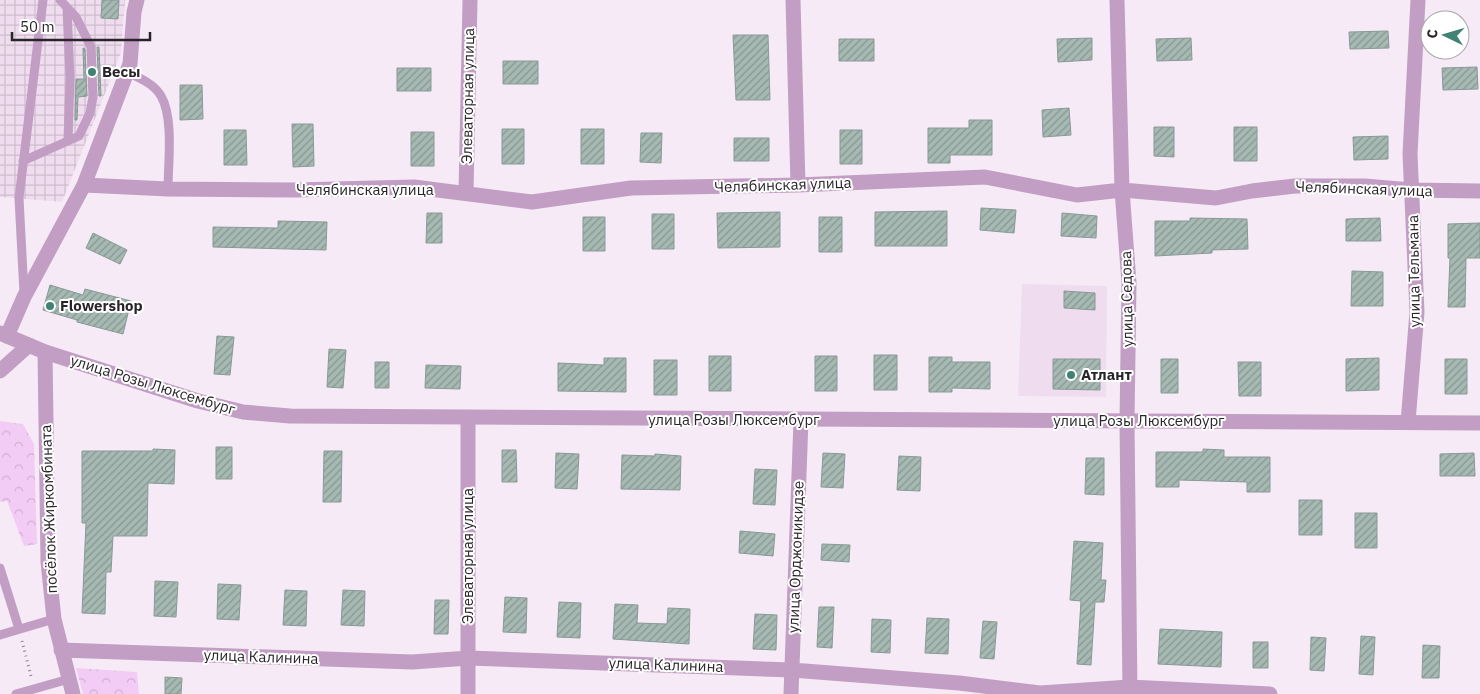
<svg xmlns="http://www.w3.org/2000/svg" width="1480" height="694" font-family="'IBM Plex Sans',sans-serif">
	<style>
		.built { fill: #efddef }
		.industrial { fill: url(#industrial-grid) }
		.forest { fill: url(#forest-crowns) }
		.building { fill: url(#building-hatch); stroke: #889a95 }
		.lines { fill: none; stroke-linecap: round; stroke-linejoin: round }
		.path { stroke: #8a828a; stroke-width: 3; stroke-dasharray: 1 4; stroke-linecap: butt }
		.service { stroke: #c29ec4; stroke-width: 9 }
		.minor { stroke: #c29ec4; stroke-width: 15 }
		.tertiary { stroke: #c29ec4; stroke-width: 15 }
		.poi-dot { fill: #408273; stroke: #fff; stroke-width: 2 }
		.labels { text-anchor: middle; stroke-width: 4; stroke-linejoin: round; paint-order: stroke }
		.poi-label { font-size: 15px; font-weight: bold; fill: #282428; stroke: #fff; text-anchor: start }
		.street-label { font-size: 15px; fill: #282428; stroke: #fff }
	</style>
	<defs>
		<pattern id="industrial-grid" width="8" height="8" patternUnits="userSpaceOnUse" patternTransform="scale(1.25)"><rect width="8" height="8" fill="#efddef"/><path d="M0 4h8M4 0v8" fill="none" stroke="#cdbecd"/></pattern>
		<pattern id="forest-crowns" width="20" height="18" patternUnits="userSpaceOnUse" patternTransform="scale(1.25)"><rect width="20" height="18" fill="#f3ccf5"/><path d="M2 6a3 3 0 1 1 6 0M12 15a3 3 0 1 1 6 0" fill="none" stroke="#d0afd2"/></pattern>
		<pattern id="building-hatch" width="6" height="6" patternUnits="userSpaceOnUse" patternTransform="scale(1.25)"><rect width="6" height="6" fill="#a6b9b3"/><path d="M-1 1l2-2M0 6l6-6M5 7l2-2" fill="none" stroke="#879692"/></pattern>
	</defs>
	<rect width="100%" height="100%" fill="#f7eaf7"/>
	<path class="built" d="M1022 284 1107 286 1106 397 1018 396Z"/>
	<path class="industrial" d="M0 0H125L121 53 62 202 0 197Z"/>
	<path class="forest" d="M0 421 23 424 34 444 37 544 24 546 7 501 0 502Z
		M76 668 137 672 139 694H83Z"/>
	<path class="building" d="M102 0H119L118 19 101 18Z
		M1388 31 1389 48 1350 49 1349 32Z
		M733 35H768L770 100H736Z
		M1092 38V60L1058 62 1057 39Z
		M1191 38 1192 60 1157 61 1156 39Z
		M839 39H874V61H839Z
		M97 47H99L101 96H99Z
		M83 48 85 49 87 96 78 97 77 120H75L76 79H84Z
		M503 61H538V84H503Z
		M1477 67 1478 89 1443 90 1442 68Z
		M397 68H431V91H397Z
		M180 85H202L203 119 180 120Z
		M1069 108 1071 135 1043 137 1042 110Z
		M969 120H992V155H950V163H928V128H969Z
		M292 124H313L314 166 293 167Z
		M1154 127H1174V157L1154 156Z
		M1234 127H1257V161H1234Z
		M502 129H524V164H502Z
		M581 129H604V164H581Z
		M224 130H246L247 165H224Z
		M840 130H862V164H840Z
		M411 132H434V166H411Z
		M641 133H662L661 163 640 162Z
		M1388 136V159L1354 160 1353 137Z
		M734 138H769V161H734Z
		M981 208 1016 210 1014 233 980 230Z
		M947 211V246H875V212Z
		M780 212V247L718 248 717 213Z
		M427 213H442V243H426Z
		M1062 213 1097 216 1096 238 1061 236Z
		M652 214H674V249H652Z
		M583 217H605V251H583Z
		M819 217H842V252H819Z
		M1190 218 1247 219 1248 249 1212 250V253L1155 256V221H1190Z
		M1380 218 1381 241H1346V219Z
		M278 221 327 222 326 250 213 247V227L278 228Z
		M1480 223V258H1466L1465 307H1448L1450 258H1448V224Z
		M93 233 127 250 120 264 86 248Z
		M1352 271 1383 272V306H1351Z
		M50 285 83 295 85 289 131 301 123 334 77 322V320L43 310Z
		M1064 291 1095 293V310L1064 308Z
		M217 336 234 337 230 375 214 374Z
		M329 349 346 350 343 388 327 387Z
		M874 355H897V390H874Z
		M709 356H731V391H709Z
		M815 356H837V391H815Z
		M929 357H952V362H990V389L952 388V392H929Z
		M604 358H626V392L558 391V363L604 365Z
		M1379 358V390L1346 391V359Z
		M1053 359H1100V390L1053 389Z
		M1161 359H1178V393H1161Z
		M1445 359H1467V394H1445Z
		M654 360H677V395H654Z
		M375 362H389V388H375Z
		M1238 362H1261V396H1239Z
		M426 365 461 366 460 389 425 388Z
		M216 447H232V479H216Z
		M153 449 175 450 174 484 148 483 147 536H113L111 572H106L105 614 82 613 86 523H82V451H153Z
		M1203 449 1224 450V457H1270V492H1247V482L1179 480V487H1156V452H1203Z
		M502 450H516L517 482H502Z
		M324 451H342L341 502H323Z
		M556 453 579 454 577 489 555 488Z
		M823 453 845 454 843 488 821 487Z
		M1474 453 1475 476H1440V454Z
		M655 454 681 456 680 490 621 489 622 455 655 456Z
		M899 456 921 457 920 491 897 490Z
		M1086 458H1104V495L1085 494Z
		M755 469 777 470 775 505 753 504Z
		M1299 500H1322V535H1299Z
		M1355 513H1377V548H1355Z
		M740 531 775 534 773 556 739 553Z
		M1074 541 1103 543 1101 580H1106L1104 602H1095L1091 665 1077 664 1081 601 1070 600Z
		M822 544 850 545 849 562 821 560Z
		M155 581 178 582 176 617 154 616Z
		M218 584 241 585 239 620 217 619Z
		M285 590 307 591 306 626 283 625Z
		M343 590 365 591 364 626 341 625Z
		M505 597 527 598 526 633 503 632Z
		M435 600H449L448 634H434Z
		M559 602 581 603 580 638 557 637Z
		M615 604 638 605 637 623 667 624 668 608 690 609 689 644 613 639Z
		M819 607H834L832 648 817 647Z
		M755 614 777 615 776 650 753 649Z
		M927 618 949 619 948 654 925 653Z
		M872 619 891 620 890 653 871 652Z
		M983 621 997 622 994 659 980 658Z
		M1160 629 1222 632 1221 667 1158 664Z
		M1361 636 1375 637 1373 675 1359 674Z
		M1311 637 1326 638 1324 671 1310 670Z
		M1253 642H1268V668H1253Z
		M1423 645 1440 646 1439 678H1422Z
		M165 677 182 678 181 694H165Z"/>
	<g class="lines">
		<path class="path" d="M22 641 31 676"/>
		<path class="service" d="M67 8 70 77 68 141
			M127 72C140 78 154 84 161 96 174 118 168 164 168 189
			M23 161 79 136 90 113 93 97 91 47 76 17 60 0
			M24 293 19 198 43 0
			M0 568 19 629
			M0 635 54 619
			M16 694 69 679"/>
		<path class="minor" d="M793 0 798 185
			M1117 0 1122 190 1129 283 1127 421 1130 694
			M84 185 168 189 295 190 414 187 532 202 631 188 798 185 985 177 1077 195 1122 190 1216 198 1252 191 1295 186H1365L1411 190 1480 191
			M466 193 470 0
			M7 336 24 297 84 185 130 64 134 12 137 0
			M45 352 48 562 54 619 73 694
			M0 371 29 345
			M468 419V694
			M1408 422 1417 312 1410 154 1418 0
			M61 650 412 662 469 658 792 670 959 683 1040 693 1130 687 1270 694
			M791 694 801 420"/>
		<path class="tertiary" d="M0 333 45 352 198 401 243 412 290 416 1480 423"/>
	</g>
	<g class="poi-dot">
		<circle cx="92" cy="72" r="5"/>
		<circle cx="50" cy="306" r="5"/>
		<circle cx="1071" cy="375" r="5"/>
	</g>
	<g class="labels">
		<g class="poi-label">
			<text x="102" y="77">Весы</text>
			<text x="60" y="311">Flowershop</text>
			<text x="1081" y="380">Атлант</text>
		</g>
		<g class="street-label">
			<text transform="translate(468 96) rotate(-89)" y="5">Элеваторная улица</text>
			<text transform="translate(783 185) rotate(-2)" y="5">Челябинская улица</text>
			<text transform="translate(1364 189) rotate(2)" y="5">Челябинская улица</text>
			<text x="365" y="195">Челябинская улица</text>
			<text transform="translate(1414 271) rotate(-91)" y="5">улица Тельмана</text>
			<text transform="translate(1127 299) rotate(-91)" y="5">улица Седова</text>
			<text transform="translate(153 385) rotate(17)" y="5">улица Розы Люксембург</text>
			<text x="734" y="425">улица Розы Люксембург</text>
			<text x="1139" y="426">улица Розы Люксембург</text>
			<text transform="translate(49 509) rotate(-92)" y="5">посёлок Жиркомбината</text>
			<text transform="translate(468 556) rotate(-90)" y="5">Элеваторная улица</text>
			<text transform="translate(796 557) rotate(-88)" y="5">улица Орджоникидзе</text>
			<text transform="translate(261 657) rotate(2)" y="5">улица Калинина</text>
			<text transform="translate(666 665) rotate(2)" y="5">улица Калинина</text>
		</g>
	</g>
	<g transform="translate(1445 35) rotate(275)"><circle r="24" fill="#ffffff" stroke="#a9a7a9"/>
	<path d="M0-4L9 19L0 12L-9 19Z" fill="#408273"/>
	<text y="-8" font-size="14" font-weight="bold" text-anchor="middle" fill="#282428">С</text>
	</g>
	<path d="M12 32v8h138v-8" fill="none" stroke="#282428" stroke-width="2.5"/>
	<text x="20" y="32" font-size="15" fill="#282428" stroke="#ffffff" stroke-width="4" paint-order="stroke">50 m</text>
</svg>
